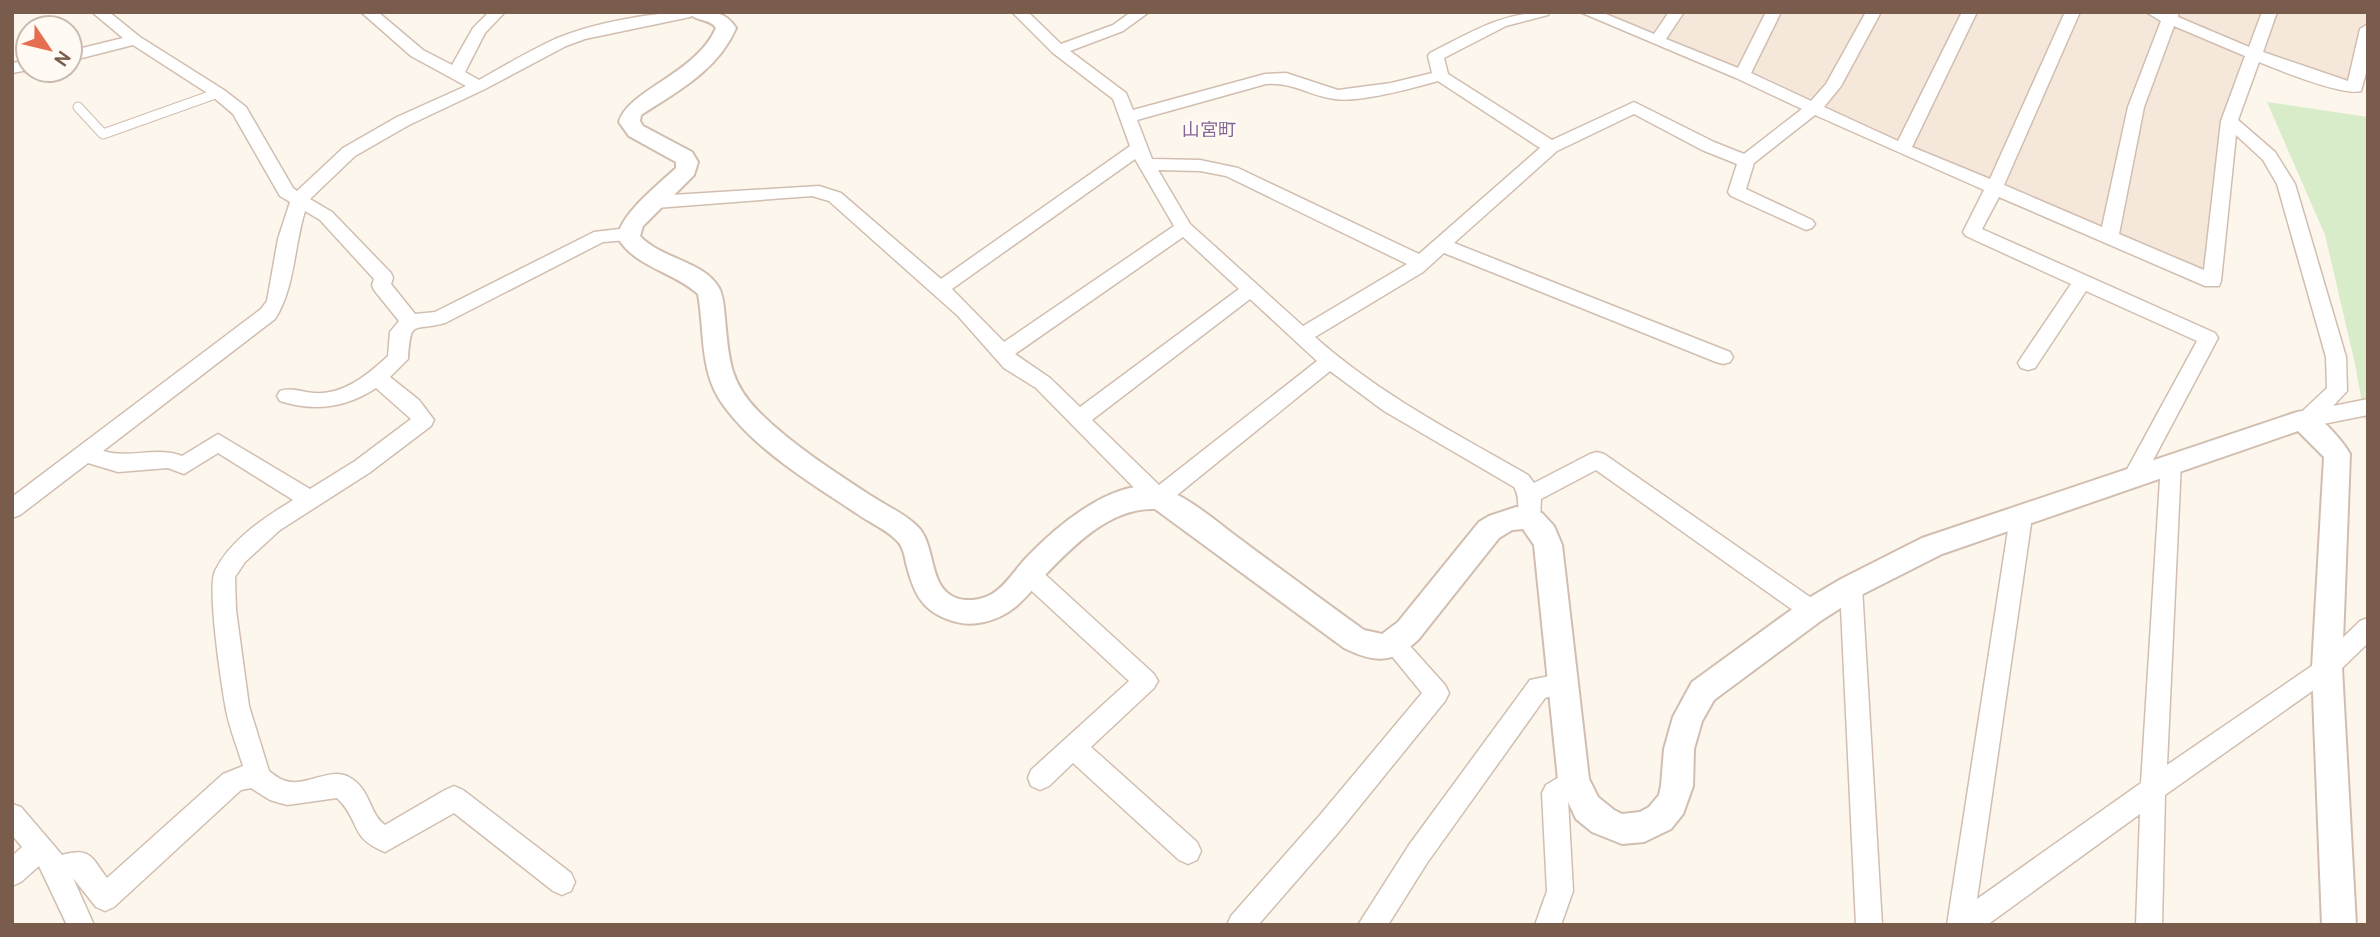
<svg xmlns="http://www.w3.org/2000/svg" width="2380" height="937" font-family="Overpass,'Noto Sans JP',sans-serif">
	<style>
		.residential { fill: #f5e8da }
		.green { fill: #d8ecc9 }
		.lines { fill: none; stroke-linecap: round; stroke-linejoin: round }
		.service-casing { stroke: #d1beb0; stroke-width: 11 }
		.minor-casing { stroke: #d1beb0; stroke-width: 3 }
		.tertiary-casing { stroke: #d1beb0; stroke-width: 4 }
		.service { stroke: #fff; stroke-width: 9 }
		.minor { fill: #fff; fill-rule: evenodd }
		.tertiary { fill: #fff; fill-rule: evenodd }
		.labels { text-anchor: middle; stroke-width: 5; stroke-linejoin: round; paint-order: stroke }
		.far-quarter-label { font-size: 18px; fill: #846695; stroke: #fffaf3 }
	</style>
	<rect width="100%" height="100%" fill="#fdf6ec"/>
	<path class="residential" d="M1586 12H2368V29L2355 88 2254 56 2229 121 2213 273 2109 237Z"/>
	<path class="green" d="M2267 102 2368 117V420L2365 419 2355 364 2325 235Z"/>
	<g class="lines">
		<g class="service-casing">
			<path id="service" d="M78 107 103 134 218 93"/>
		</g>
		<g class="minor-casing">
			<path id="minor" d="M92 12H109L140 37 224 90 246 107 293 188 297 191 343 148 397 117 466 86 411 56 361 12H378L423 50 452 65 473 28 489 12H505L485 33 465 72 479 80C504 66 529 51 555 39 595 22 654 12 697 12L690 17 585 39 566 46 485 89 409 125 355 156 310 199 332 212 391 273 393 278 391 284 415 314 435 312 594 232 628 228 637 234 628 240 603 242 445 323C412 332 411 318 408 359L390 377 419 400 434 420 431 426 369 473 280 530 245 562 235 577 236 610 249 706 269 771C273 774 278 778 283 780 304 789 330 766 349 777 371 789 369 814 385 825L445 790 454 786 463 790 571 873 575 882 571 891 562 895 553 891 454 813 385 852C349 838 361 821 337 798L287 805 270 800 251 788 241 790 114 907 105 911 96 907 73 878 94 925H67L39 866 21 882 12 886V856L22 847 12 835V804L21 807 62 855C91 847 91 857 107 878L223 774 243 766C237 746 228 725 225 704 221 681 207 588 215 571 230 540 264 518 293 500L218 453 184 474 168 468 118 472 88 463 20 515 12 518V497L261 309 267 301 278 239 290 202 280 196 233 114 212 96 133 45 70 61V51L123 38ZM305 211 320 220 374 279 372 285 374 290 399 321 390 332 388 356C367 375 344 395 314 393 302 392 291 387 280 391L277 396 280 401C314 412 346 408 376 388L411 419 355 461 310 489 218 434 182 456C157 446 129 459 103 451L275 319C295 288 294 246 305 211Z
				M1012 12H1028L1061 44 1113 25 1131 12H1149L1123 31 1070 51 1126 93 1133 110 1265 74 1286 73 1338 90 1391 83 1432 73 1428 56 1430 53C1472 32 1502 12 1550 12L1548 15 1506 26 1444 58 1448 74 1552 140 1634 102 1714 142 1744 154 1802 109 1736 78 1580 12H1601L1654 34 1669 12H1684L1666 39 1738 68 1766 12H1781L1751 73 1811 101 1826 84 1866 12H1881L1841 86 1824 107 1898 141 1962 12H1977L1912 147 1990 179 2065 12H2080L2004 185 2102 227 2128 107 2161 21 2146 12H2179L2178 17 2249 47 2262 12H2277L2263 52 2348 81 2360 29 2368 24V66L2361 91C2342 96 2279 70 2259 62L2238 120 2275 152 2295 184 2346 357 2347 391 2333 406 2368 399V415L2303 428 2296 426 2293 420 2327 388 2326 357 2277 184 2263 160 2236 135 2221 281 2219 286H2205L1999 197 1982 229 2215 333 2218 338 2142 481 2135 483 2128 481 2124 475 2197 341 2086 291 2035 368 2028 370 2021 368 2018 363 2021 358 2071 284 1966 236 1963 232 1984 190 1815 115 1754 163 1746 189 1812 220 1815 224 1812 228 1806 230 1731 196 1728 192 1737 164 1702 150 1634 114 1557 151 1454 243 1730 352 1733 357 1730 362 1723 364 1716 362 1444 253 1423 272 1315 337C1379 394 1455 433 1528 475L1534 483 1590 454 1597 452 1604 454 1820 604 1823 611 1820 618 1812 621 1804 618 1596 470 1541 499 1540 519 1537 525 1529 528 1521 525C1515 512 1522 500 1514 487L1384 411 1330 371 1166 504 1158 507 1150 504 1036 388 1004 368 958 316 829 201 812 196 656 208 647 202 656 196 819 186 841 193 941 279 1130 146 1113 99 1053 53ZM2174 26 2245 56 2221 121 2204 270 2119 234 2144 107ZM1438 81 1540 148 1419 254 1238 168 1200 160 1152 159 1137 120 1266 84C1294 82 1309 96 1335 99 1359 103 1413 88 1438 81ZM1135 159 1174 226 1004 342 952 289ZM1158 170 1200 171 1226 176 1407 264 1303 326 1190 224ZM1183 237 1239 289 1080 407 1050 378 1015 354ZM1250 299 1317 361 1159 485 1092 420Z
				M28 60V70L12 73V63Z
				M2171 455 2178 457 2181 463 2167 765 2319 661 2360 621 2368 618V643L2335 675 2165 795 2162 925H2136L2140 814 1987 925H1947L2010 517 2013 511 2021 508 2029 511 2032 517 1977 899 2141 783 2161 463 2164 457Z
				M1029 565 1037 567 1154 674 1158 681 1154 688 1091 747 1197 842 1201 851 1197 860 1188 864 1179 860 1073 763 1049 786 1040 790 1031 786 1028 778 1031 770 1129 681 1021 581 1018 574 1021 567Z
				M1851 577 1859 580 1862 587 1882 925H1856L1840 587 1843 580Z
				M1394 634 1402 637 1445 685 1449 693 1445 701 1338 833 1258 925H1227L1231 916 1320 815 1422 693 1382 644 1386 637Z
				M1564 673 1572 677 1576 684 1572 691 1545 698 1427 863 1388 925H1358L1409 845 1530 680Z
				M1574 768 1583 772 1586 780 1583 788 1568 799 1573 891 1561 925H1535L1547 891 1542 793 1546 785Z"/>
		</g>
		<g class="tertiary-casing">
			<path id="tertiary" d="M688 12C708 12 724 9 736 28 718 70 678 91 641 115L640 121 643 126 692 152 698 162 694 175 643 226 640 236C661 259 704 261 719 288 724 297 724 310 725 319 729 359 729 381 758 411 791 444 833 471 873 497 887 506 905 514 917 526 937 545 927 587 956 598 967 602 982 600 992 594 1007 585 1016 568 1028 556 1057 526 1115 476 1160 488 1188 496 1213 519 1236 536 1279 568 1321 599 1364 630L1382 634 1398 622 1479 522 1489 516 1516 507 1542 513 1554 526 1562 545 1589 779 1598 797 1614 810 1622 814 1640 812 1649 807 1659 795 1661 786 1664 749 1673 717 1692 682 1802 602 1841 579 1922 538 2294 413C2300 411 2305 410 2311 413 2324 420 2343 441 2350 454L2342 668 2356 925H2322L2312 668 2324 457 2298 431 1942 554 1861 595 1822 620 1714 700 1702 721 1694 749 1693 786 1683 814 1671 829 1644 842 1622 844 1592 832 1576 819 1558 780 1534 545 1523 529 1512 530 1499 538 1418 640C1392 664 1375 663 1344 648L1155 509C1111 507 1074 545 1045 575 1026 597 1014 615 984 622 971 625 959 624 947 619 920 609 913 590 906 563 905 557 903 548 899 543 890 531 868 522 856 513 811 483 757 451 724 406 699 373 705 333 698 294 674 272 635 267 618 238 618 216 659 184 676 168V162L629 136 619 122C628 90 696 74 716 28 710 18 695 22 688 12Z"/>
		</g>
		<use href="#service" class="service"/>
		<use href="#minor" class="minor"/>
		<use href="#tertiary" class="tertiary"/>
	</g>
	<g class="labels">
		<g class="far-quarter-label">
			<text x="1209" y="136">山宮町</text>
		</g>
	</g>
	<rect width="2380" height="937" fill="none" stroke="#7a5c4d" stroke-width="28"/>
	<g transform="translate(49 49) rotate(125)"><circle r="33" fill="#fffaf3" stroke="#cabbb1" stroke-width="2"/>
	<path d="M0-5L12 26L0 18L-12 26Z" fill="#e76f51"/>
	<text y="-10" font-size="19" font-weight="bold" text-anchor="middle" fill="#7a5c4d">N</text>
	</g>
</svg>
